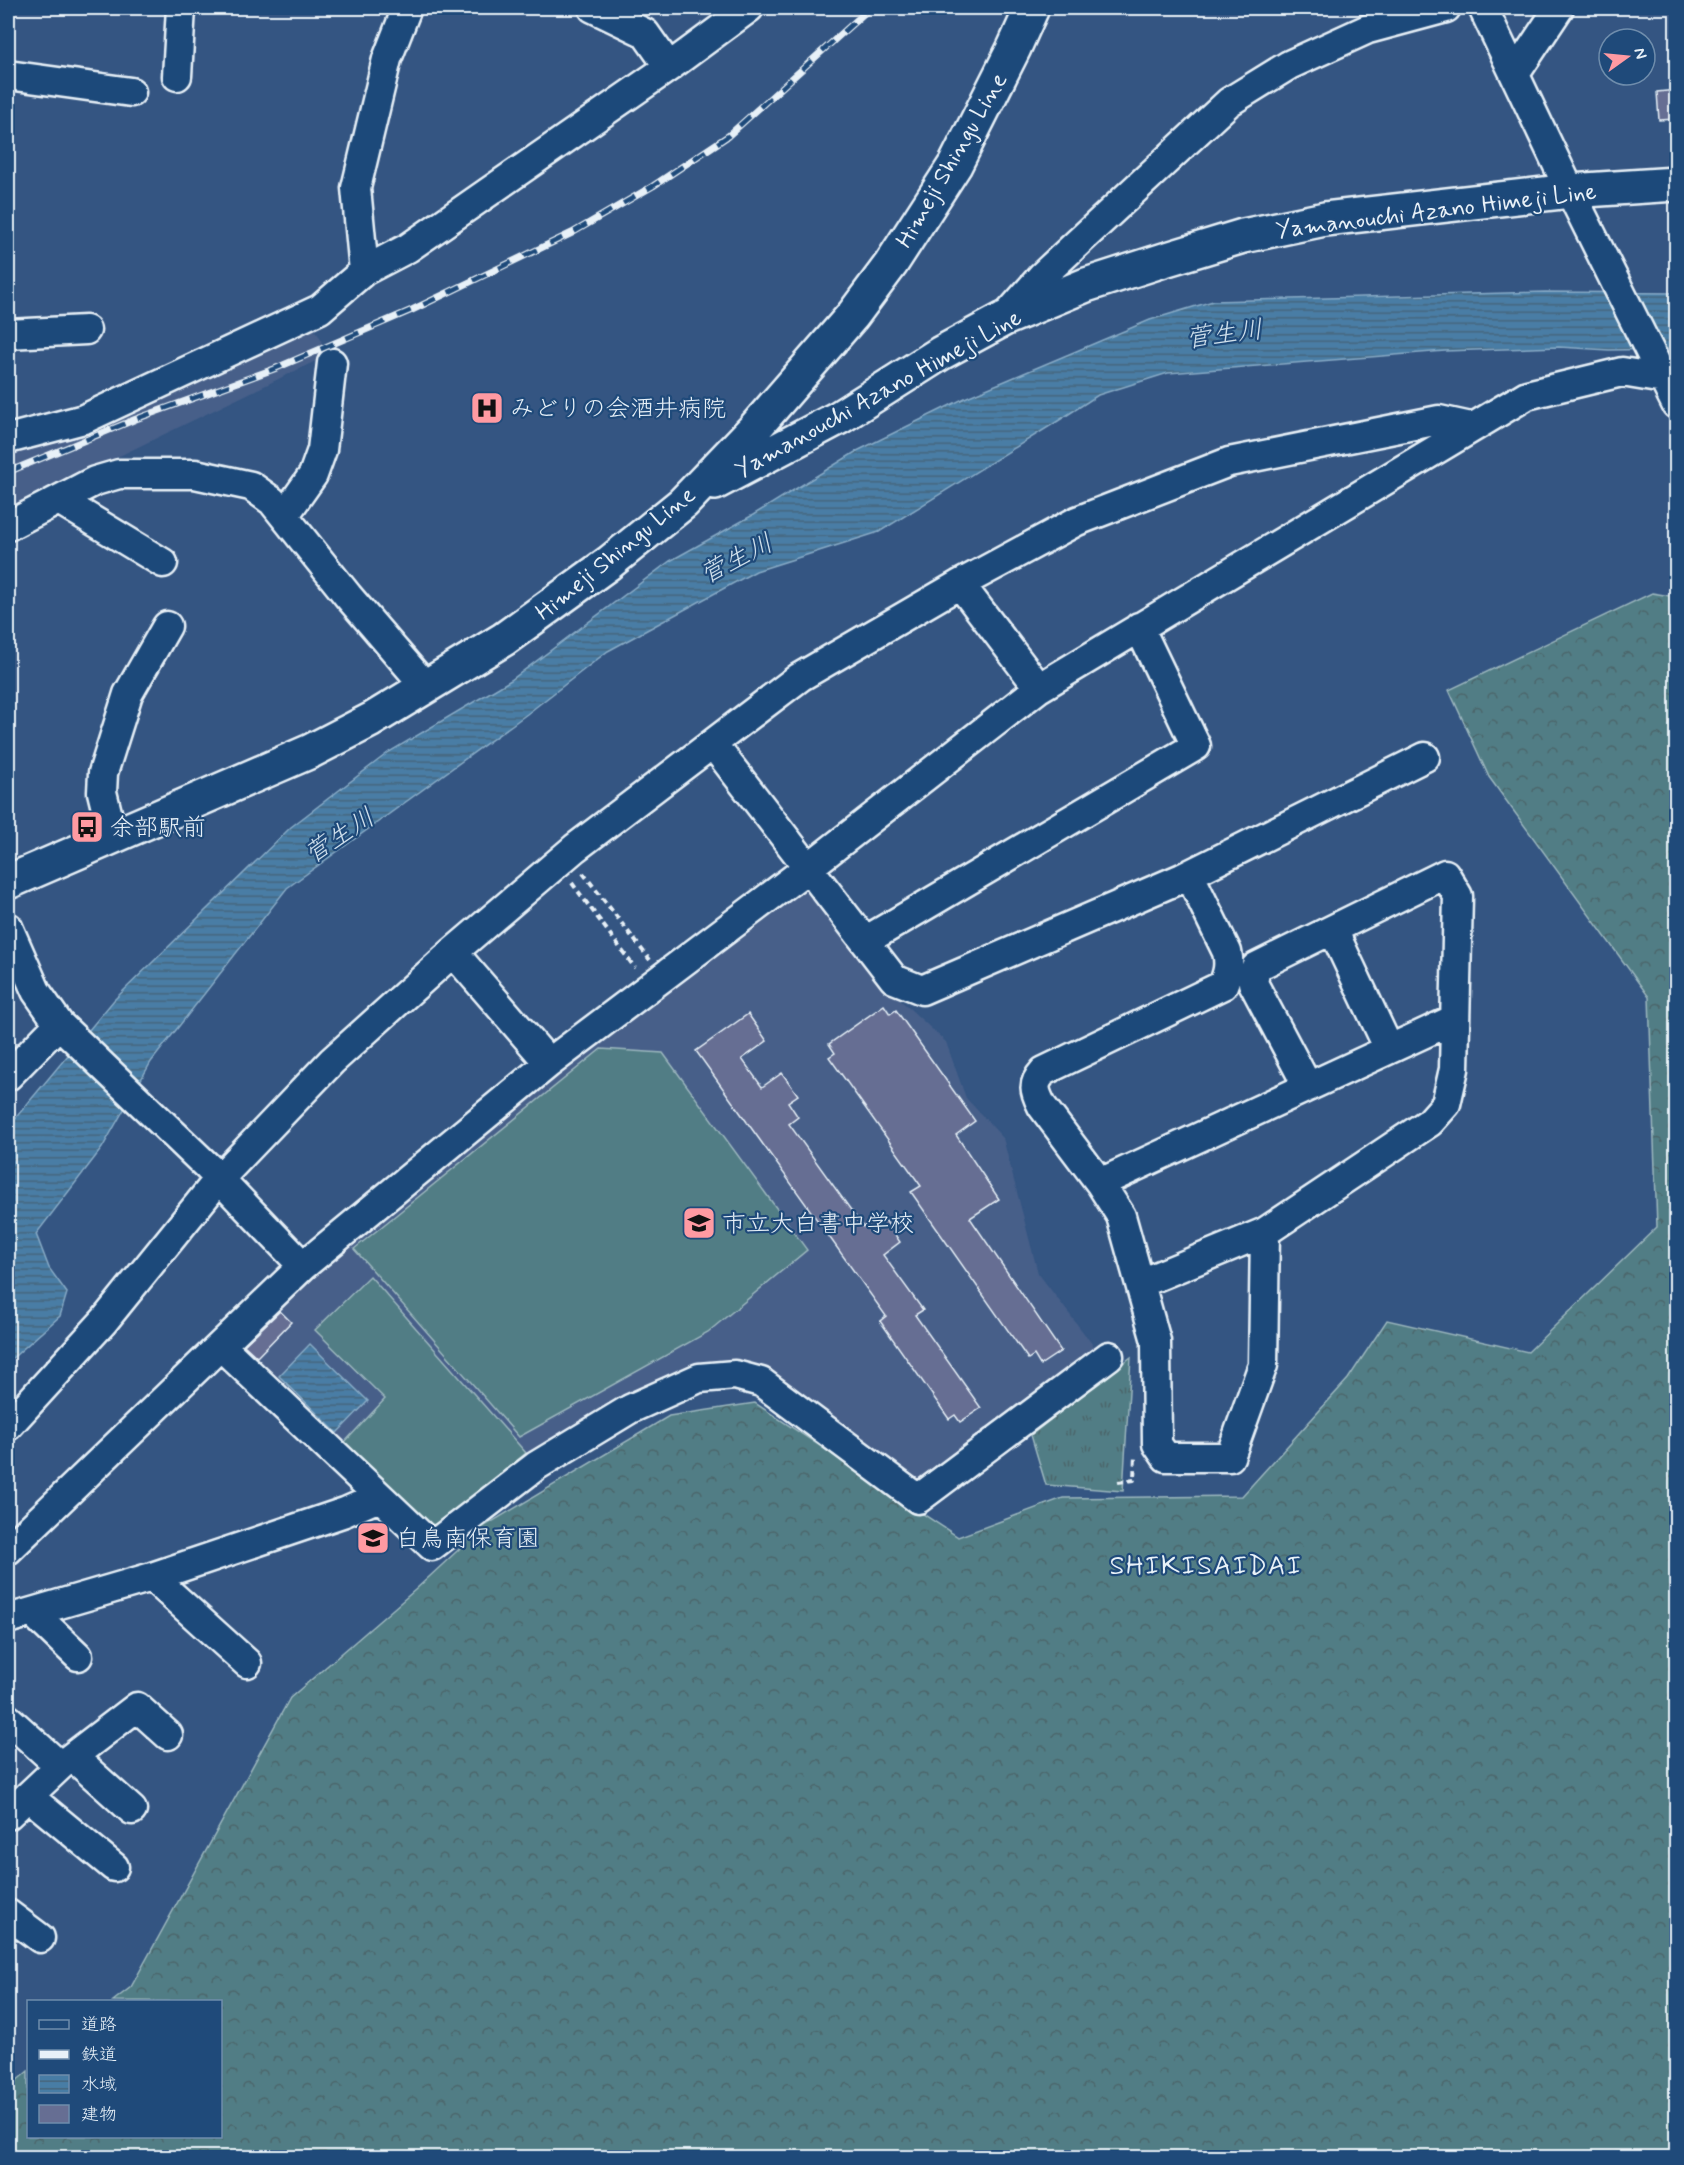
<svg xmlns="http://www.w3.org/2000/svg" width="1684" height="2165" font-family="Mynerve,'Klee One',sans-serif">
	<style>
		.built { fill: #465f89 }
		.grass { fill: url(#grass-tufts); stroke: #9cb7be; stroke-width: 1.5 }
		.forest { fill: url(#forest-crowns); stroke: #9cb7be; stroke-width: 1.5 }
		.pitch { fill: #517d85; stroke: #9cb7be; stroke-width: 1.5 }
		.water { fill: url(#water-rules); stroke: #88abc6; stroke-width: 1.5 }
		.building { fill: #666e93; stroke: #e8f1f8; stroke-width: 1.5 }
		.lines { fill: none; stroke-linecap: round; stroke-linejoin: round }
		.minor-casing { stroke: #e8f1f8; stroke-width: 33 }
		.major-casing { stroke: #e8f1f8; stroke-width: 38 }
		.path { stroke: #e8f1f8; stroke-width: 4; stroke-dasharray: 6 4.5; stroke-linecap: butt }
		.minor { stroke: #1f4a7a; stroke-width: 28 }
		.major { stroke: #1f4a7a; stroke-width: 33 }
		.rail-casing { stroke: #e8f1f8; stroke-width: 7 }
		.rail { stroke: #1f4a7a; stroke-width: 4.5; stroke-dasharray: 14; stroke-linecap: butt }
		.labels { text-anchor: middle; stroke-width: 4.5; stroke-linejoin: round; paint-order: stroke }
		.street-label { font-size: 24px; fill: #e8f1f8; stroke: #1f4a7a }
		.poi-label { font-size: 24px; fill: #e8f1f8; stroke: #1f4a7a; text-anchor: start }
		.water-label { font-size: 26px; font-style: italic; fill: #d0e0ec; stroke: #1f4a7a }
		.quarter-label { font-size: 27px; letter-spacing: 1.5px; fill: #e8f1f8; stroke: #1f4a7a }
	</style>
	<defs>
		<pattern id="grass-tufts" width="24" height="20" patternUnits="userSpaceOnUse" patternTransform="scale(1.5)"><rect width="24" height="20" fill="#517d85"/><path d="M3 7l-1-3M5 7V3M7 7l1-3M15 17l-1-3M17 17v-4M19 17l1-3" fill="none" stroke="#4c656a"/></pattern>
		<pattern id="forest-crowns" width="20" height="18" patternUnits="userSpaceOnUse" patternTransform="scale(1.5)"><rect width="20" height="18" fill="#517d85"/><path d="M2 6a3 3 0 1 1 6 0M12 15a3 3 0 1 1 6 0" fill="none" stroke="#4c656a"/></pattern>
		<pattern id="water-rules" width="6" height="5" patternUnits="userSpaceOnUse" patternTransform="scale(1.5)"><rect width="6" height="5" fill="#487da5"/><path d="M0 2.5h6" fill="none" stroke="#47657c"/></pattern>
	</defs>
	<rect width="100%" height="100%" fill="#345582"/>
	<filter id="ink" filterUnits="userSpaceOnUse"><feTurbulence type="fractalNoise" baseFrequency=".0167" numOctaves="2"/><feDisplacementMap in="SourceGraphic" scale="12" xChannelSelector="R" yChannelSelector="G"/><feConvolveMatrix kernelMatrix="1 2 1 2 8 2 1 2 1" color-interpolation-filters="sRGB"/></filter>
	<g filter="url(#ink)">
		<path class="built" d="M308 322 320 337 326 356 8 510V450Z
			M799 886 810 890 884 985 946 1042 966 1098 1003 1138 1038 1273 1096 1349 914 1482 724 1363 439 1529H427L235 1348 290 1294 433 1172Z"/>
		<path class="grass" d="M1131 1357 1123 1491 1046 1485 1031 1435Z"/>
		<path class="forest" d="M1652 593 1676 597V2157L8 2158V2088L28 2071V2136H220V2002L113 2001 131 1987 290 1698 415 1590 483 1527 669 1416 755 1403 958 1537 1063 1498 1242 1496 1348 1379 1387 1320 1528 1352 1657 1227 1649 997 1489 777 1449 690Z"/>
		<path class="pitch" d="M601 1049 663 1053 807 1250 708 1332 519 1437 354 1249Z
			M370 1276 526 1453 439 1525 428 1524 343 1444 385 1399 315 1330Z"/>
		<path class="water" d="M1545 292 1676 293V349L1609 350 1559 347 1445 351 1168 373 1098 395 1058 421 879 532 756 571 608 651 527 714 287 888 151 1062 102 1148 36 1234 49 1268 67 1293 60 1316 8 1362V1127L114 1000 291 827 389 752 511 680 670 561 753 515 857 451 967 397 1150 320 1213 301Z
			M310 1344 368 1401 337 1433 279 1376Z"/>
		<path class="building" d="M1677 90V119L1659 120 1657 92Z
			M884 1005 890 1014 896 1010 975 1121 956 1135 999 1199 970 1218 1061 1351 1040 1365 1034 1355 1028 1359 911 1192 921 1186 829 1057 835 1053 829 1044Z
			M748 1014 767 1041 742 1059 762 1087 782 1073 798 1095 788 1102 798 1117 789 1124 863 1227 881 1214 900 1242 883 1255 923 1310 915 1315 981 1408 960 1422 955 1415 949 1419 880 1321 886 1316 696 1051Z
			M280 1311 291 1322 257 1357 244 1345Z"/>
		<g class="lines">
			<g class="minor-casing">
				<path id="minor" d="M593 8 645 33 669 67
					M1483 8 1570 191 1676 404
					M1515 74 1559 8
					M8 75 131 92
					M177 76 181 8
					M364 271 356 188 387 59 407 8
					M1004 319 1042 276 1229 102 1289 65 1368 29 1446 8
					M8 334 86 330
					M8 439 84 419 320 309 364 271 408 248 669 67 749 8
					M59 500 163 563
					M284 516 313 475 322 450 332 363
					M8 526 95 481 119 474H195L251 486 272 501 348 596 427 688
					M960 584 1039 688
					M713 744 894 979 922 990 1182 878 1425 757
					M113 837 102 792 103 773 128 694 167 626
					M1182 878 1194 884 1227 952C1230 965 1228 973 1223 985L1044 1071C1032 1084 1034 1090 1042 1106L1100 1183 1121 1216 1156 1341 1157 1444 1166 1457H1230L1263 1365 1265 1232
					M8 927 36 991 59 1024 208 1167 303 1266
					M1333 930 1389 1049
					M865 941 1196 746 1139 627
					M453 952 549 1063
					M8 1076 59 1024
					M1100 1183 1455 1019
					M1141 1283 1265 1232 1430 1122 1446 1104 1454 1069 1458 896 1445 874 1256 967 1253 983 1308 1087
					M221 1346 432 1546 536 1466 630 1409 699 1378 735 1375 761 1382 918 1499 1109 1356
					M8 1426 104 1321 219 1179 332 1061 453 952 575 848 800 677 960 584 1077 521 1229 462 1439 420 1471 427
					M8 1550 303 1266 549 1063 809 867 1039 688 1527 395 1622 372 1676 381
					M152 1577 247 1663
					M32 1612 78 1656
					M8 1619 152 1577 345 1512 379 1497
					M8 1719 60 1766 8 1815
					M73 1757 132 1810
					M60 1766 137 1707 168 1735
					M28 1796 114 1867
					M8 1914 40 1938"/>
			</g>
			<g class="major-casing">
				<path id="major" d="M715 483 840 417 941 353 1004 319 1086 285 1164 260 1243 236 1325 219 1570 191 1676 184
					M8 882 311 751 371 720 504 639 609 563 683 503 753 430 853 315 891 264 955 165 1014 48 1032 8"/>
			</g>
			<path class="path" d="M8 483 13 496H11
				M583 873 650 960
				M572 883 635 968
				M1118 1482 1134 1480 1135 1455"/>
			<use href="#minor" class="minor"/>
			<use href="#major" class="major"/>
			<g class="rail-casing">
				<path id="rail" d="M8 472 136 419 274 369 412 310 572 233 653 186 728 136 870 8"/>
			</g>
			<use href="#rail" class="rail"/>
		</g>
	</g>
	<defs>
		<g id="hospital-square" transform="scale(1.725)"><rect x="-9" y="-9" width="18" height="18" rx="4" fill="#ff9aa2" stroke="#1f4a7a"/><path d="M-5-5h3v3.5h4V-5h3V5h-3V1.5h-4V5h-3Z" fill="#111"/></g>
		<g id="bus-square" transform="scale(1.725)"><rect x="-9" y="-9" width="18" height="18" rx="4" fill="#ff9aa2" stroke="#1f4a7a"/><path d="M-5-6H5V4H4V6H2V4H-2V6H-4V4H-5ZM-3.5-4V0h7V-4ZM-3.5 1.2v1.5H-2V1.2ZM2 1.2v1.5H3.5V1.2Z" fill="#111"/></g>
		<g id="school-square" transform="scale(1.725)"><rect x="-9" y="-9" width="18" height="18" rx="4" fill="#ff9aa2" stroke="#1f4a7a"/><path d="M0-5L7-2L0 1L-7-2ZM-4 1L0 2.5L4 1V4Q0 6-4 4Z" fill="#111"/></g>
	</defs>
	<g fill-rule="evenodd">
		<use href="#hospital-square" x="487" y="408"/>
		<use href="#bus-square" x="87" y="827"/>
		<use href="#school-square" x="699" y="1223"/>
		<use href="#school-square" x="373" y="1538"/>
	</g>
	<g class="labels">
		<g class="street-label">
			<text transform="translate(951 160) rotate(-60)" y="8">Himeji Shingu Line</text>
			<text transform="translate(1436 210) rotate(-7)" y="8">Yamanouchi Azano Himeji Line</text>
			<text transform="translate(878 393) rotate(-29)" y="8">Yamanouchi Azano Himeji Line</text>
			<text transform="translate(615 553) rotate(-39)" y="8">Himeji Shingu Line</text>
		</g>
		<g class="poi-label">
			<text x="510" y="416">みどりの会酒井病院</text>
			<text x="110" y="835">余部駅前</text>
			<text x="722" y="1231">市立大白書中学校</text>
			<text x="396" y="1546">白鳥南保育園</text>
		</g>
		<g class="water-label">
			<text transform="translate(1224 333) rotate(-7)" y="9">菅生川</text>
			<text transform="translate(736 558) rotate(-27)" y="9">菅生川</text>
			<text transform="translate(339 835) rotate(-33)" y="9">菅生川</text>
		</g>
		<g class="quarter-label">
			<text x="1206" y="1574">SHIKISAIDAI</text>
		</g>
	</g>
	<rect width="1684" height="2165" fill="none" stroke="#1f4a7a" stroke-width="30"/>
	<rect x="15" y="15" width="1654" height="2135" fill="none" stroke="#e8f1f8" stroke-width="2" filter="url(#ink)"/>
	<rect x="27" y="2000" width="195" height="138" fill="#1f4a7a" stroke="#6f8dac" stroke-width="1.5"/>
	<rect x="39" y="2020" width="30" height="9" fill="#1f4a7a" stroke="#6f8dac" stroke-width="1.5"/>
	<text x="81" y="2030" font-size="18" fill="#e8f1f8">道路</text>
	<rect x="39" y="2050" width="30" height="9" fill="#e8f1f8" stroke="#6f8dac" stroke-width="1.5"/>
	<text x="81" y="2060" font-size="18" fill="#e8f1f8">鉄道</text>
	<rect x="39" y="2075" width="30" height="18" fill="url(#water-rules)" stroke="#6f8dac" stroke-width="1.5"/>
	<text x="81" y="2090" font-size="18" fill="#e8f1f8">水域</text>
	<rect x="39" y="2105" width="30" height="18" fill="#666e93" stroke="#6f8dac" stroke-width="1.5"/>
	<text x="81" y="2120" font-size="18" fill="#e8f1f8">建物</text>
	<g transform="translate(1627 57) rotate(75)"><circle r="28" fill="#1f4a7a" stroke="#6f8dac" stroke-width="1.5"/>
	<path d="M0-4.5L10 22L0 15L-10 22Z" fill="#ff9aa2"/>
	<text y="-9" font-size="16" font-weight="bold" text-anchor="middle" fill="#e8f1f8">N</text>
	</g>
</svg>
